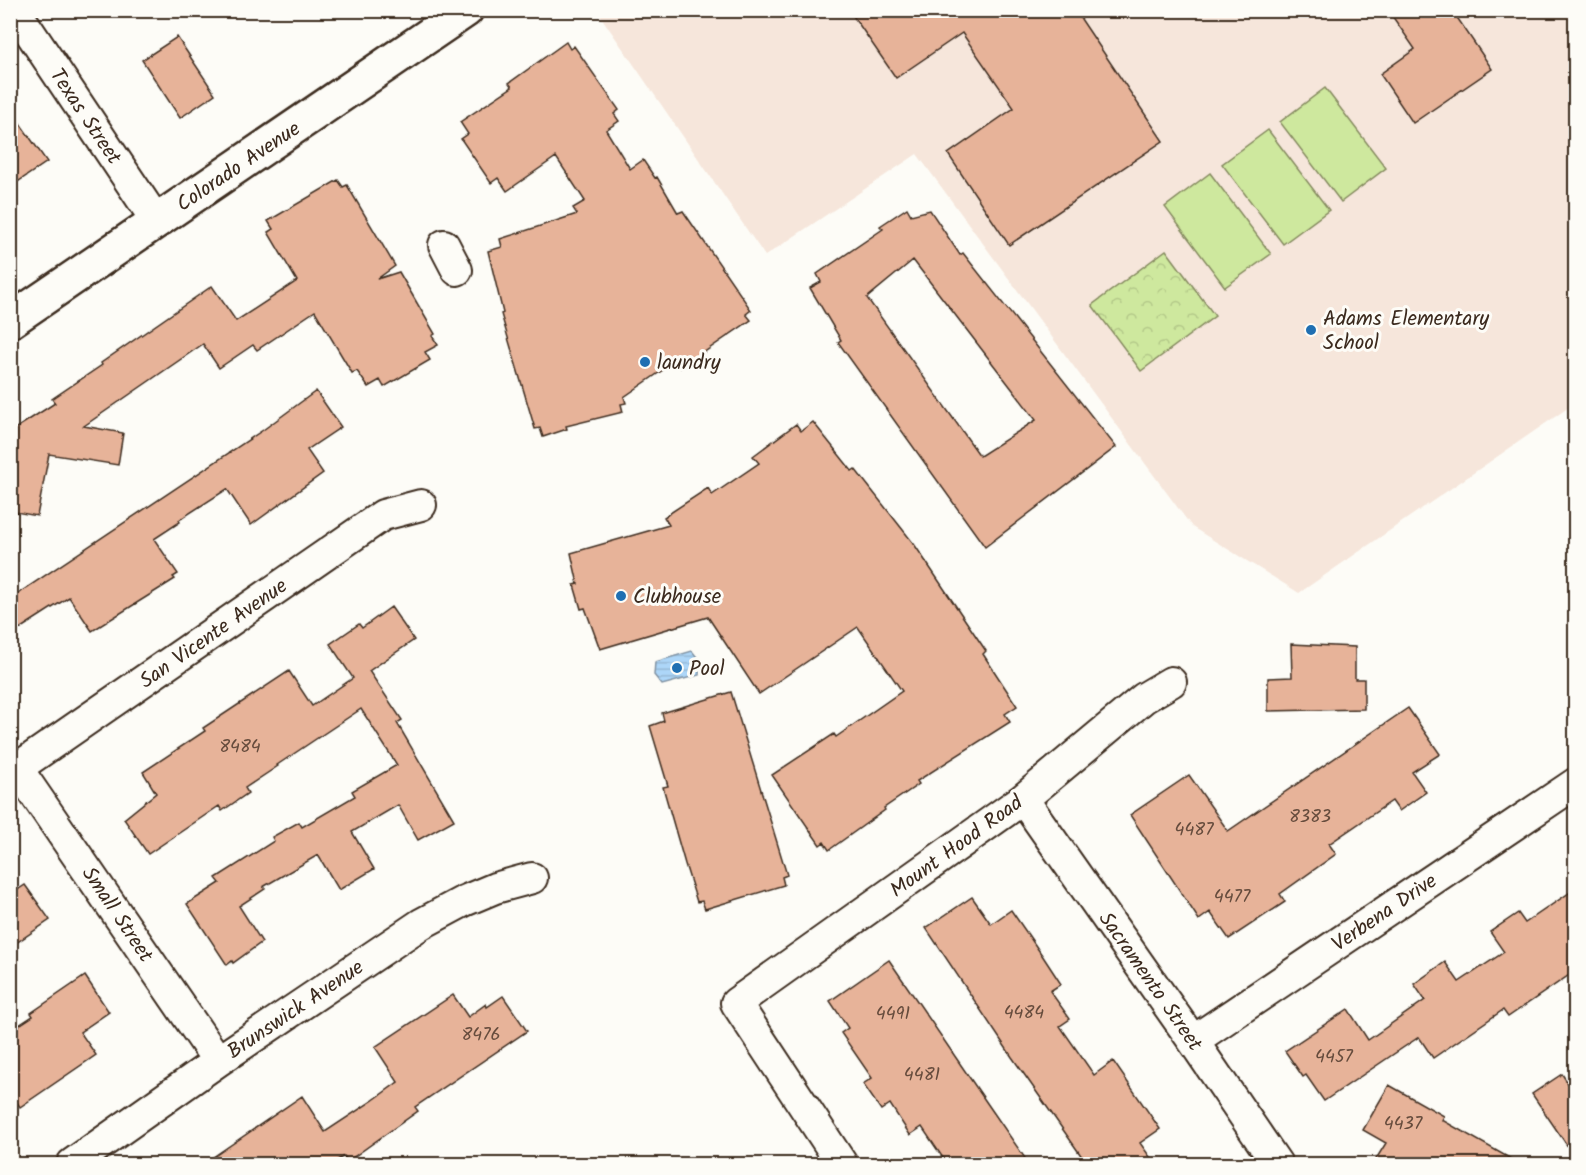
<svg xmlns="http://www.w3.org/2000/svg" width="1586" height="1175" font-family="Kalam,sans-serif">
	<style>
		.built { fill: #f6e6db }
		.grass { fill: #cee89e; stroke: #84895e; stroke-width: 1.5 }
		.park { fill: url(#park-crowns); stroke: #84895e; stroke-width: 1.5 }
		.water { fill: url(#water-rules); stroke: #7f91a1; stroke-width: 1.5 }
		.building { fill: #e7b399; stroke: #3b2a1e; stroke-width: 1.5; fill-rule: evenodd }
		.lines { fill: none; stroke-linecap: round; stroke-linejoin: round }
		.street-casing { stroke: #3b2a1e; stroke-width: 34 }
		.secondary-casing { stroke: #3b2a1e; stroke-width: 38 }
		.street { stroke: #fdfcf7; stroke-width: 30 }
		.secondary { stroke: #fdfcf7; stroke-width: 33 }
		.poi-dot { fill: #1f6fb2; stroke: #fdfcf7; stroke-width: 2 }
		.labels { text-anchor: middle; stroke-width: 6; stroke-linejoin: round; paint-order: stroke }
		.number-label { font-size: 18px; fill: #664c3d }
		.street-label { font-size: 21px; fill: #3b2a1e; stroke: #fdfcf7 }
		.poi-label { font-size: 21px; fill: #3b2a1e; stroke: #fdfcf7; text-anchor: start }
	</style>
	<defs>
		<pattern id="park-crowns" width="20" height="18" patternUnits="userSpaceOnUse" patternTransform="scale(1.5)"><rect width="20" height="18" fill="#cee89e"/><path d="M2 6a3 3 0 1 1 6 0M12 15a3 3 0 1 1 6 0" fill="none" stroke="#b2c788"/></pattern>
		<pattern id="water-rules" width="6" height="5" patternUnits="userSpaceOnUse" patternTransform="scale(1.5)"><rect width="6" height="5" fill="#add6f8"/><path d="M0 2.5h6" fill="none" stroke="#96b8d4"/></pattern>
	</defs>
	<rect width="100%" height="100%" fill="#fdfcf7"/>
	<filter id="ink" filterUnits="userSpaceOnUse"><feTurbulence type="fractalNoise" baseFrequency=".0167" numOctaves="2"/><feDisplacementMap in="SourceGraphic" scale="12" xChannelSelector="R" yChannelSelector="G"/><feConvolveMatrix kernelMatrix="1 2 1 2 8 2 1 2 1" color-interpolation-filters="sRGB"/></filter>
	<g filter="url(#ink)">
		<path class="built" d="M597 11H1575V403L1299 593 1192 527 917 154 765 256Z"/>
		<path class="grass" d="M1325 88 1386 168 1341 202 1280 122Z
			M1268 130 1329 210 1283 244 1222 164Z
			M1210 173 1271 254 1225 287 1165 207Z"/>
		<path class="park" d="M1166 250 1215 316 1141 371 1092 305Z"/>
		<path class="water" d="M692 651 700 661 699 675 662 685 654 675 655 662Z"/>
		<path class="building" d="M849 10H1075L1163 141 1009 245 948 154 1014 108 962 33 896 78Z
			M1388 10H1452L1492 69 1413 123 1380 74 1415 49Z
			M177 37 215 94 180 118 142 60Z
			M566 42 570 49 574 46 619 110 614 114 619 121 606 130 630 169 643 160 655 178 657 177 678 213 683 211 751 310 746 314 751 320 681 368 676 361 624 397 626 403 621 404 623 412 566 426 567 429 543 437 540 428 535 429 501 314 503 313 488 251 502 247 500 239 577 214 573 208 585 201 556 157 507 191 498 178 491 183 461 139 468 134 460 122 512 87 509 83Z
			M10 109 47 162 10 187Z
			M338 180 343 187 347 185 395 266 377 279 399 272 435 334 432 336 438 345 425 352 430 360 384 387 380 380 368 387 357 371 352 373 315 311 257 350 253 345 219 368 203 344 84 426 123 433 118 465 49 454 37 516 10 511V432L55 403 52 399 102 365 101 363 212 286 236 321 297 281 268 232 273 229 268 221Z
			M907 208 911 215 930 210 960 255 963 253 1116 447 985 547 838 342 841 340 810 288 821 282 817 274 883 229 880 226ZM913 260 1036 420 980 456 867 298Z
			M316 391 341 427 307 450 323 473 251 525 227 489 179 520 180 522 154 539 178 574 173 577 175 579 92 631 69 597 10 635V599L263 430Z
			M813 422 852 471 855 469 914 544 986 651 983 654 1017 706 1005 714 1010 722 917 781 919 784 884 808 885 810 829 850 824 842 820 845 772 775 834 734 836 737 902 691 858 627 759 694 708 617 600 649 585 608 581 609 574 585 578 584 571 553 669 525 664 517 708 488 712 495 759 463 753 456 796 424 801 431Z
			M391 607 414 640 369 671 402 720 397 723 454 820 418 840 398 805 352 832 374 869 339 890 318 855 263 887 265 889 239 906 262 942 233 963 232 961 227 965 187 904 220 883 216 878 274 841 272 837 299 822 302 827 355 796 352 791 397 765 361 709 277 765 278 766 245 788 248 793 222 811 219 806 148 854 124 819 156 793 143 772 205 731 203 728 289 671 312 706 353 678 330 644 359 624 362 628Z
			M1291 644 1355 647V679H1364V709L1268 711V678L1292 677Z
			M731 692 787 875 782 877 784 885 705 909 702 901 697 902 685 864 663 787 668 786 650 726 664 721 662 713Z
			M1408 708 1440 754 1412 772 1426 792 1399 811 1392 801 1329 844 1336 854 1280 894 1285 902 1229 939 1210 912 1199 920 1130 815 1189 775 1228 831Z
			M25 885 50 920 10 947V895Z
			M1575 889V971L1508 1017 1503 1010 1433 1058 1419 1037 1324 1101 1306 1075 1303 1077 1285 1051 1348 1009 1368 1040 1425 1000 1414 984 1445 962 1459 982 1504 952 1490 932 1518 913 1525 923Z
			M972 897 991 924 1011 910 1042 955 1061 984 1050 991 1070 1019 1060 1026 1094 1075 1113 1061 1160 1129 1140 1143 1155 1164H1087L1012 1057 926 928Z
			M889 960 989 1106 1029 1164H947L922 1127 910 1135 890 1104 881 1110 863 1084 872 1078 841 1033 848 1028 830 1001Z
			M85 976 109 1012 80 1032 96 1055 20 1107 10 1092V1031L33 1016 31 1013Z
			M453 995 468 1017 486 1004 487 1007 503 996 527 1031 415 1107 418 1111 348 1161 344 1156 331 1164H203L302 1096 325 1132 372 1101 398 1082 375 1047Z
			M1562 1074 1575 1094V1157L1532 1094Z
			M1389 1085 1444 1116 1442 1120 1520 1164H1373L1386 1143 1363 1130Z"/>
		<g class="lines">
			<g class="street-casing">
				<path id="street" d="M15 10 157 222
					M444 245 457 270
					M17 768 218 1061
					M10 773 383 515 421 505
					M1023 799 1193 1041 1277 1164
					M1193 1041 1576 783
					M72 1164 218 1061 421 924 464 901 495 888 532 878
					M842 1164 736 1003 1023 799 1144 698 1171 682"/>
			</g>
			<g class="secondary-casing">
				<path id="secondary" d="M10 321 466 10"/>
			</g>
			<use href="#street" class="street"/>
			<use href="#secondary" class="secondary"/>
		</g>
	</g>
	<g class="poi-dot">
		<circle cx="1311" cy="330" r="6"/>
		<circle cx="645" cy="362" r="6"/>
		<circle cx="621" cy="596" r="6"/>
		<circle cx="677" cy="668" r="6"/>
	</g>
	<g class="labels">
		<g class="number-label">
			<text x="240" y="752">8484</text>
			<text x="1310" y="822">8383</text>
			<text x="1194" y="835">4487</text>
			<text x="1232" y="902">4477</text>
			<text x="1024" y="1018">4484</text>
			<text x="893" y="1019">4491</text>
			<text x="481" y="1040">8476</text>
			<text x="1334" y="1062">4457</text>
			<text x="922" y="1080">4481</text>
			<text x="1403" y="1129">4437</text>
		</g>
		<g class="street-label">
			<text transform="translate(86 116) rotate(56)" y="7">Texas Street</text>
			<text transform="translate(238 166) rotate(-34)" y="7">Colorado Avenue</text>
			<text transform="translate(213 633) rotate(-35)" y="7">San Vicente Avenue</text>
			<text transform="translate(956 846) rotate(-36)" y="7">Mount Hood Road</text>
			<text transform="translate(1384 912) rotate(-34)" y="7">Verbena Drive</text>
			<text transform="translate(118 914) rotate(56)" y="7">Small Street</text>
			<text transform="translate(1151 981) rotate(55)" y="7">Sacramento Street</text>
			<text transform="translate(295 1009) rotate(-34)" y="7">Brunswick Avenue</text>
		</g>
		<g class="poi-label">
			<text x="1323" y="325">Adams Elementary<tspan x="1323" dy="24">School</tspan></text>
			<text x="657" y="369">laundry</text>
			<text x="633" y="603">Clubhouse</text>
			<text x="689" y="675">Pool</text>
		</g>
	</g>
	<rect width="1586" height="1175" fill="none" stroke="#fdfcf7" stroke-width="36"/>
	<rect x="18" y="18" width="1550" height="1139" fill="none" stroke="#3b2a1e" stroke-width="2" filter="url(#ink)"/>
</svg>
